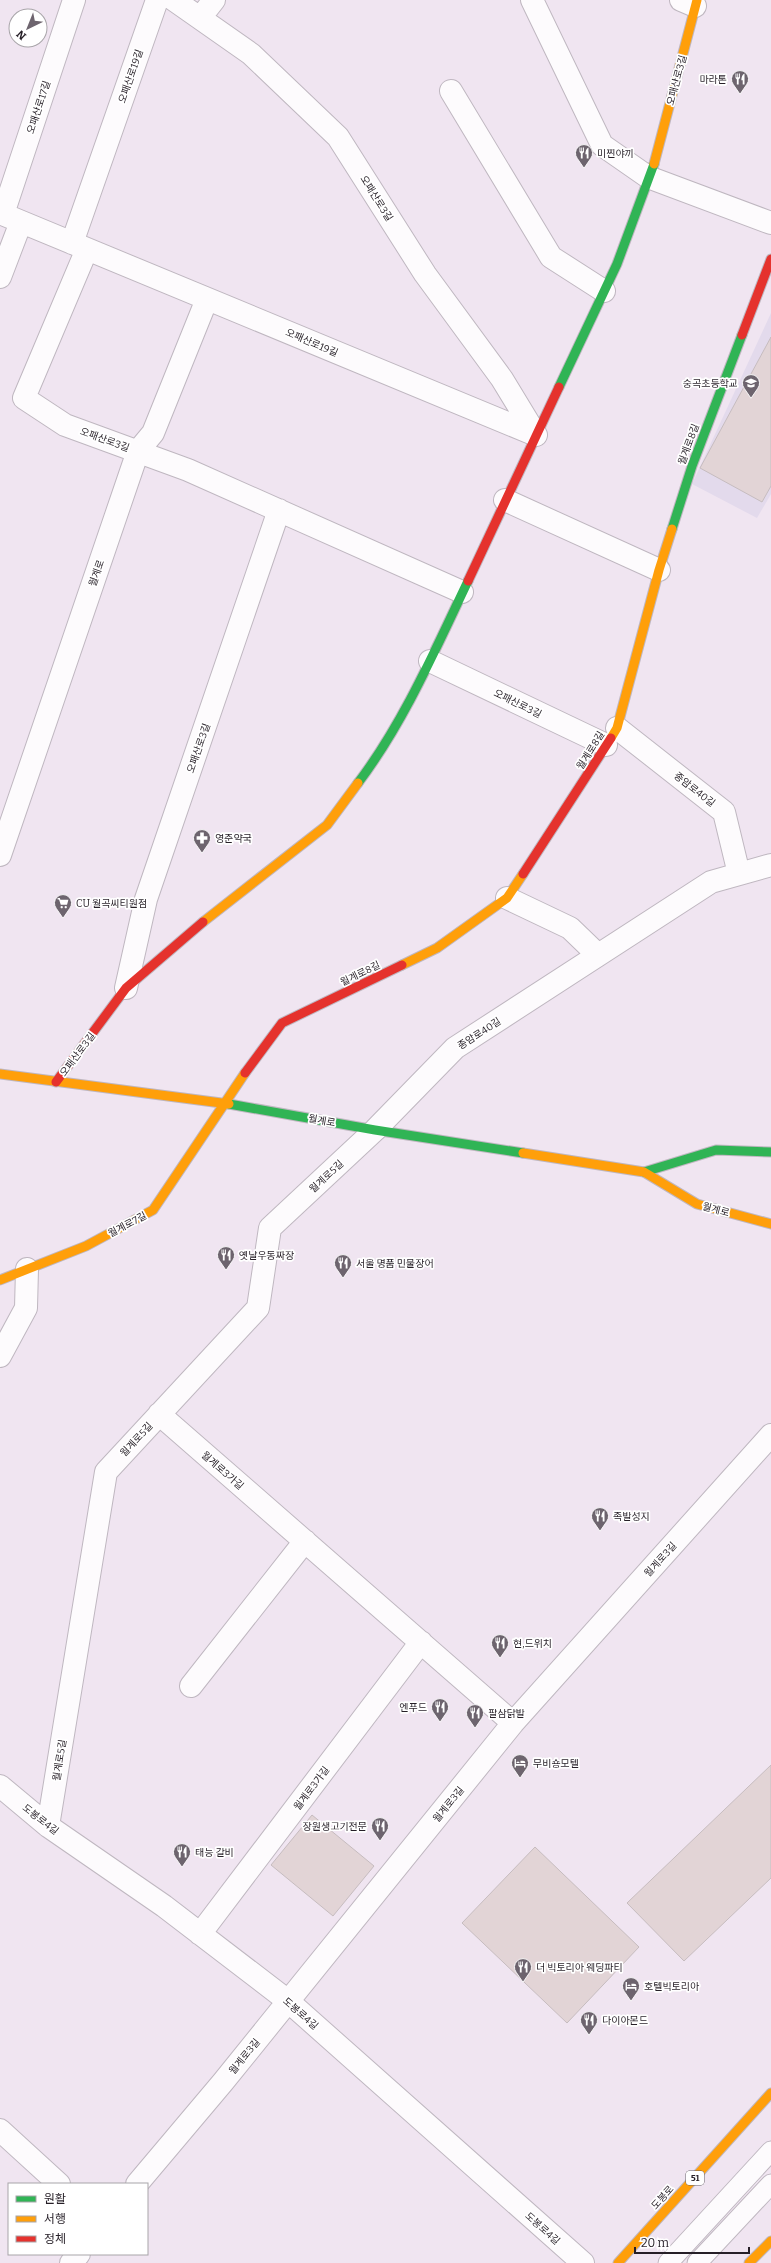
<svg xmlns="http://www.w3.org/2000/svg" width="771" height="2263" font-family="Bitter,'Noto Sans KR',serif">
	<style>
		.education { fill: #e3daec }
		.building { fill: #e2d4d6; stroke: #c6bcbf }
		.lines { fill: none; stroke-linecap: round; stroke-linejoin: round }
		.lane-casing { stroke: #bfb7c0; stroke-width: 21 }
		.street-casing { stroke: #bfb7c0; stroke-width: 24 }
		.fast-casing { stroke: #bfb7c0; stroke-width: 11 }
		.slow-casing { stroke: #bfb7c0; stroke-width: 11 }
		.jam-casing { stroke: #bfb7c0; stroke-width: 11 }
		.lane { stroke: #fdfbfd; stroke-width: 19 }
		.street { stroke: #fdfbfd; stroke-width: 22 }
		.fast { stroke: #30b455; stroke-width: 9 }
		.slow { stroke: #ff9f0a; stroke-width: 9 }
		.jam { stroke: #e5322d; stroke-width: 9 }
		.labels { text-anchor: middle; stroke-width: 3.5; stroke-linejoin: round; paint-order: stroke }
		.shield { fill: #fff; stroke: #676268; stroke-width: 1 }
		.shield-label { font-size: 9px; font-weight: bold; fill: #261f27 }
		.street-label { font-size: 10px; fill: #261f27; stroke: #fff }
		.poi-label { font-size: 10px; fill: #261f27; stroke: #fff; text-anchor: start }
	</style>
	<rect width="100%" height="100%" fill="#f0e5f1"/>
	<path class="education" d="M771 313V494L757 518 692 484Z"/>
	<path class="building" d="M771 337V486L762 502 700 468Z
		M771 1765V1878L684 1961 627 1903Z
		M312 1815 374 1866 333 1916 271 1865Z
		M535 1847 639 1947 567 2023 462 1923Z"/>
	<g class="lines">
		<g class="lane-casing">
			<path id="lane" d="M668 2263 771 2151
				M697 2263 771 2184"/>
		</g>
		<g class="street-casing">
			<path id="street" d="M174 0 251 54 338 137 425 274 502 379 536 435
				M532 0 602 145 648 177 771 223
				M681 0 695 6
				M200 18 214 0
				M451 91 551 257 604 291
				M0 213 536 435
				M3 214 74 0
				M72 243 157 0
				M87 249 24 398 65 425 188 470 462 592
				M0 277 21 222
				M505 500 659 570
				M430 661 606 745
				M617 728 724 812 739 874
				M0 855 138 451 153 433 207 299
				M507 898 570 928 598 955
				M126 988 146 899 279 510
				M0 1356 26 1308 27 1269
				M159 1414 513 1723
				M191 1686 305 1541
				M0 1786 48 1826 164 1906 288 2001 583 2263
				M48 1826 106 1472 258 1308 270 1228 375 1130 455 1048 711 882 771 865
				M200 1934 421 1642
				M0 2130 59 2184
				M137 2184 223 2082 513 1723 771 1435
				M71 2263 79 2254"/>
		</g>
		<g class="fast-casing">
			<path id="fast" d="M559 387 617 264 654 164
				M672 529 692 466 742 335
				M358 783C404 722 435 650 468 581
				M229 1104 375 1130 523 1153
				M644 1172 716 1150 771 1152"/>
		</g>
		<g class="slow-casing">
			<path id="slow" d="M654 164 697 0
				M611 738 617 728 659 570 672 529
				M203 922 327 825 358 783
				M402 965 437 948 507 898 523 874
				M0 1074 229 1104
				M523 1153 644 1172 697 1204 771 1224
				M0 1280 86 1246 153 1210 245 1073
				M618 2263 771 2093
				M749 2263 771 2241"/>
		</g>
		<g class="jam-casing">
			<path id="jam" d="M742 335 771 259
				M468 581 559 387
				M523 874 611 738
				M245 1073 282 1023 402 965
				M56 1082 126 988 203 922"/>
		</g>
		<use href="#lane" class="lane"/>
		<use href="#street" class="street"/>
		<use href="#fast" class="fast"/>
		<use href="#slow" class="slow"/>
		<use href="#jam" class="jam"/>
	</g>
	<defs>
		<g id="restaurant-pin" transform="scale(0.9)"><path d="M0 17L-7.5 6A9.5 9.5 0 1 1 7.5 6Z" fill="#6d646e" stroke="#fff"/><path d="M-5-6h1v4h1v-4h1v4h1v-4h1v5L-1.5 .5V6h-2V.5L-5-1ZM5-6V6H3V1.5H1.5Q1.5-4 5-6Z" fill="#fff"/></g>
		<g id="school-pin" transform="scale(0.9)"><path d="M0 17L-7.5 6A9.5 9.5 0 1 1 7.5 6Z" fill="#6d646e" stroke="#fff"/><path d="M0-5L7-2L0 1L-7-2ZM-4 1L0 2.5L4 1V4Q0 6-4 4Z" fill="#fff"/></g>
		<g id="pharmacy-pin" transform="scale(0.9)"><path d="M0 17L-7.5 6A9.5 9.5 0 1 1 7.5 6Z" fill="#6d646e" stroke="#fff"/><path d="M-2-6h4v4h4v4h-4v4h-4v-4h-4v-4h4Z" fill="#fff"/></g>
		<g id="supermarket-pin" transform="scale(0.9)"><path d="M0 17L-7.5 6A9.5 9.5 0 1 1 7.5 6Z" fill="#6d646e" stroke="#fff"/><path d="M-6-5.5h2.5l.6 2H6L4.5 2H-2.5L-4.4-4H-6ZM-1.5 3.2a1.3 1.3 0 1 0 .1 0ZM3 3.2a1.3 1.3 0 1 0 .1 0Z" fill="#fff"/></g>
		<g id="hotel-pin" transform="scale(0.9)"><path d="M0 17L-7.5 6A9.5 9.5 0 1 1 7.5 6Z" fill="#6d646e" stroke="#fff"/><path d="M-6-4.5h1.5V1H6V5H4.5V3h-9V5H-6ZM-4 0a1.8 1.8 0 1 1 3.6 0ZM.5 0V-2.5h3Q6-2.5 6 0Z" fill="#fff"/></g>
	</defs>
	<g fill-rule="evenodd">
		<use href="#restaurant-pin" x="740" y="79"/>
		<use href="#restaurant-pin" x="584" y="153"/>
		<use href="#school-pin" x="751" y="383"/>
		<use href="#pharmacy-pin" x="202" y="838"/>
		<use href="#supermarket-pin" x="63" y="903"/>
		<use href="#restaurant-pin" x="226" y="1255"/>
		<use href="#restaurant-pin" x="343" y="1263"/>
		<use href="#restaurant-pin" x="600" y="1516"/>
		<use href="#restaurant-pin" x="500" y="1643"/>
		<use href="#restaurant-pin" x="440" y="1707"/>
		<use href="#restaurant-pin" x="475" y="1713"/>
		<use href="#hotel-pin" x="520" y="1763"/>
		<use href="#restaurant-pin" x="380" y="1826"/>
		<use href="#restaurant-pin" x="182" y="1852"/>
		<use href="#restaurant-pin" x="523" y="1967"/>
		<use href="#hotel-pin" x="631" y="1986"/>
		<use href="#restaurant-pin" x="589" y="2020"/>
	</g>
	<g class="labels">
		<rect class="shield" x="686" y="2171" width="18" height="14" rx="3"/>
		<g class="shield-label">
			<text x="695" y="2181">51</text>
		</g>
		<g class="street-label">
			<text transform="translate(130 76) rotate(-71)" y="4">오패산로19길</text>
			<text transform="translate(676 80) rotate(-75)" y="4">오패산로3길</text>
			<text transform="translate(38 107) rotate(-72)" y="4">오패산로17길</text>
			<text transform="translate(377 198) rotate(58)" y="4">오패산로3길</text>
			<text transform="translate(312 342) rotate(23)" y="4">오패산로19길</text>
			<text transform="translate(105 439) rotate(20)" y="4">오패산로3길</text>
			<text transform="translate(688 444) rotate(-70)" y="4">월계로8길</text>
			<text transform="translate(96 573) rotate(-71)" y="4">월계로</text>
			<text transform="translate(518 703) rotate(26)" y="4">오패산로3길</text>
			<text transform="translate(198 748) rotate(-71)" y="4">오패산로3길</text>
			<text transform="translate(590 750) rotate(-58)" y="4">월계로8길</text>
			<text transform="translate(695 789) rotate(38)" y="4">종암로40길</text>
			<text transform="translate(360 973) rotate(-26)" y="4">월계로8길</text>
			<text transform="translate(479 1033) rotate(-33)" y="4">종암로40길</text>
			<text transform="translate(77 1054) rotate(-53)" y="4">오패산로3길</text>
			<text transform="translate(322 1120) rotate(10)" y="4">월계로</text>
			<text transform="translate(326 1176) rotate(-43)" y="4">월계로5길</text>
			<text transform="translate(716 1209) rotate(15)" y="4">월계로</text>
			<text transform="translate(127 1224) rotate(-28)" y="4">월계로7길</text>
			<text transform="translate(136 1439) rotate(-47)" y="4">월계로5길</text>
			<text transform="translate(223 1470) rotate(41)" y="4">월계로3가길</text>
			<text transform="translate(660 1559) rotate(-48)" y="4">월계로3길</text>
			<text transform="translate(59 1760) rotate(-81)" y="4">월계로5길</text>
			<text transform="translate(311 1788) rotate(-53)" y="4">월계로3가길</text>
			<text transform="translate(448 1804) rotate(-51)" y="4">월계로3길</text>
			<text transform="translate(41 1819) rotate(38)" y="4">도봉로4길</text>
			<text transform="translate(301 2013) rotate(41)" y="4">도봉로4길</text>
			<text transform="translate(244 2056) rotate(-51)" y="4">월계로3길</text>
			<text transform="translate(662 2197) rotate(-48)" y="4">도봉로</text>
			<text transform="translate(543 2228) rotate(42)" y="4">도봉로4길</text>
		</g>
		<g class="poi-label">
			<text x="727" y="83" text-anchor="end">마라톤</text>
			<text x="597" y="157">미찐야끼</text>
			<text x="738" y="387" text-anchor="end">숭곡초등학교</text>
			<text x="215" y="842">영준약국</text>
			<text x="76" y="907">CU 월곡씨티원점</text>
			<text x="239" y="1259">옛날우동짜장</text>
			<text x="356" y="1267">서울 명품 민물장어</text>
			<text x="613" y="1520">족발성지</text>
			<text x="513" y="1647">현,드위치</text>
			<text x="427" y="1711" text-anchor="end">엔푸드</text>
			<text x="488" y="1717">팔삼닭발</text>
			<text x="533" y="1767">무비숑모텔</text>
			<text x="367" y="1830" text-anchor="end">장원생고기전문</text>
			<text x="195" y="1856">태능 갈비</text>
			<text x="536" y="1971">더 빅토리아 웨딩파티</text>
			<text x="644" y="1990">호텔빅토리아</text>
			<text x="602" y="2024">다이아몬드</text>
		</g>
	</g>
	<rect x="8" y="2183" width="140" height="72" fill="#ffffff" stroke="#a8a5a9"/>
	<rect x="16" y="2196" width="20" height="6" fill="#30b455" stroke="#a8a5a9"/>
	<text x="44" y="2203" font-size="12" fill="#261f27">원활</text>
	<rect x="16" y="2216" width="20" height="6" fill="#ff9f0a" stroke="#a8a5a9"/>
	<text x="44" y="2223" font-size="12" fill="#261f27">서행</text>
	<rect x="16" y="2236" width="20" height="6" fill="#e5322d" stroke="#a8a5a9"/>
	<text x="44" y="2243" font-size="12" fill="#261f27">정체</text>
	<g transform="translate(28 28) rotate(223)"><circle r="19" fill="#ffffff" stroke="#a8a5a9"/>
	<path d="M0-3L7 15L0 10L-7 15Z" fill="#6d646e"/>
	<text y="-6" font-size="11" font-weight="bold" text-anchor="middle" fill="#261f27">N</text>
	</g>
	<path d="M635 2247v6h114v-6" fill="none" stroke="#261f27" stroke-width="2"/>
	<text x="641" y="2247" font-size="12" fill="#261f27" stroke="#ffffff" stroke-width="3" paint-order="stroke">20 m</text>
</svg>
